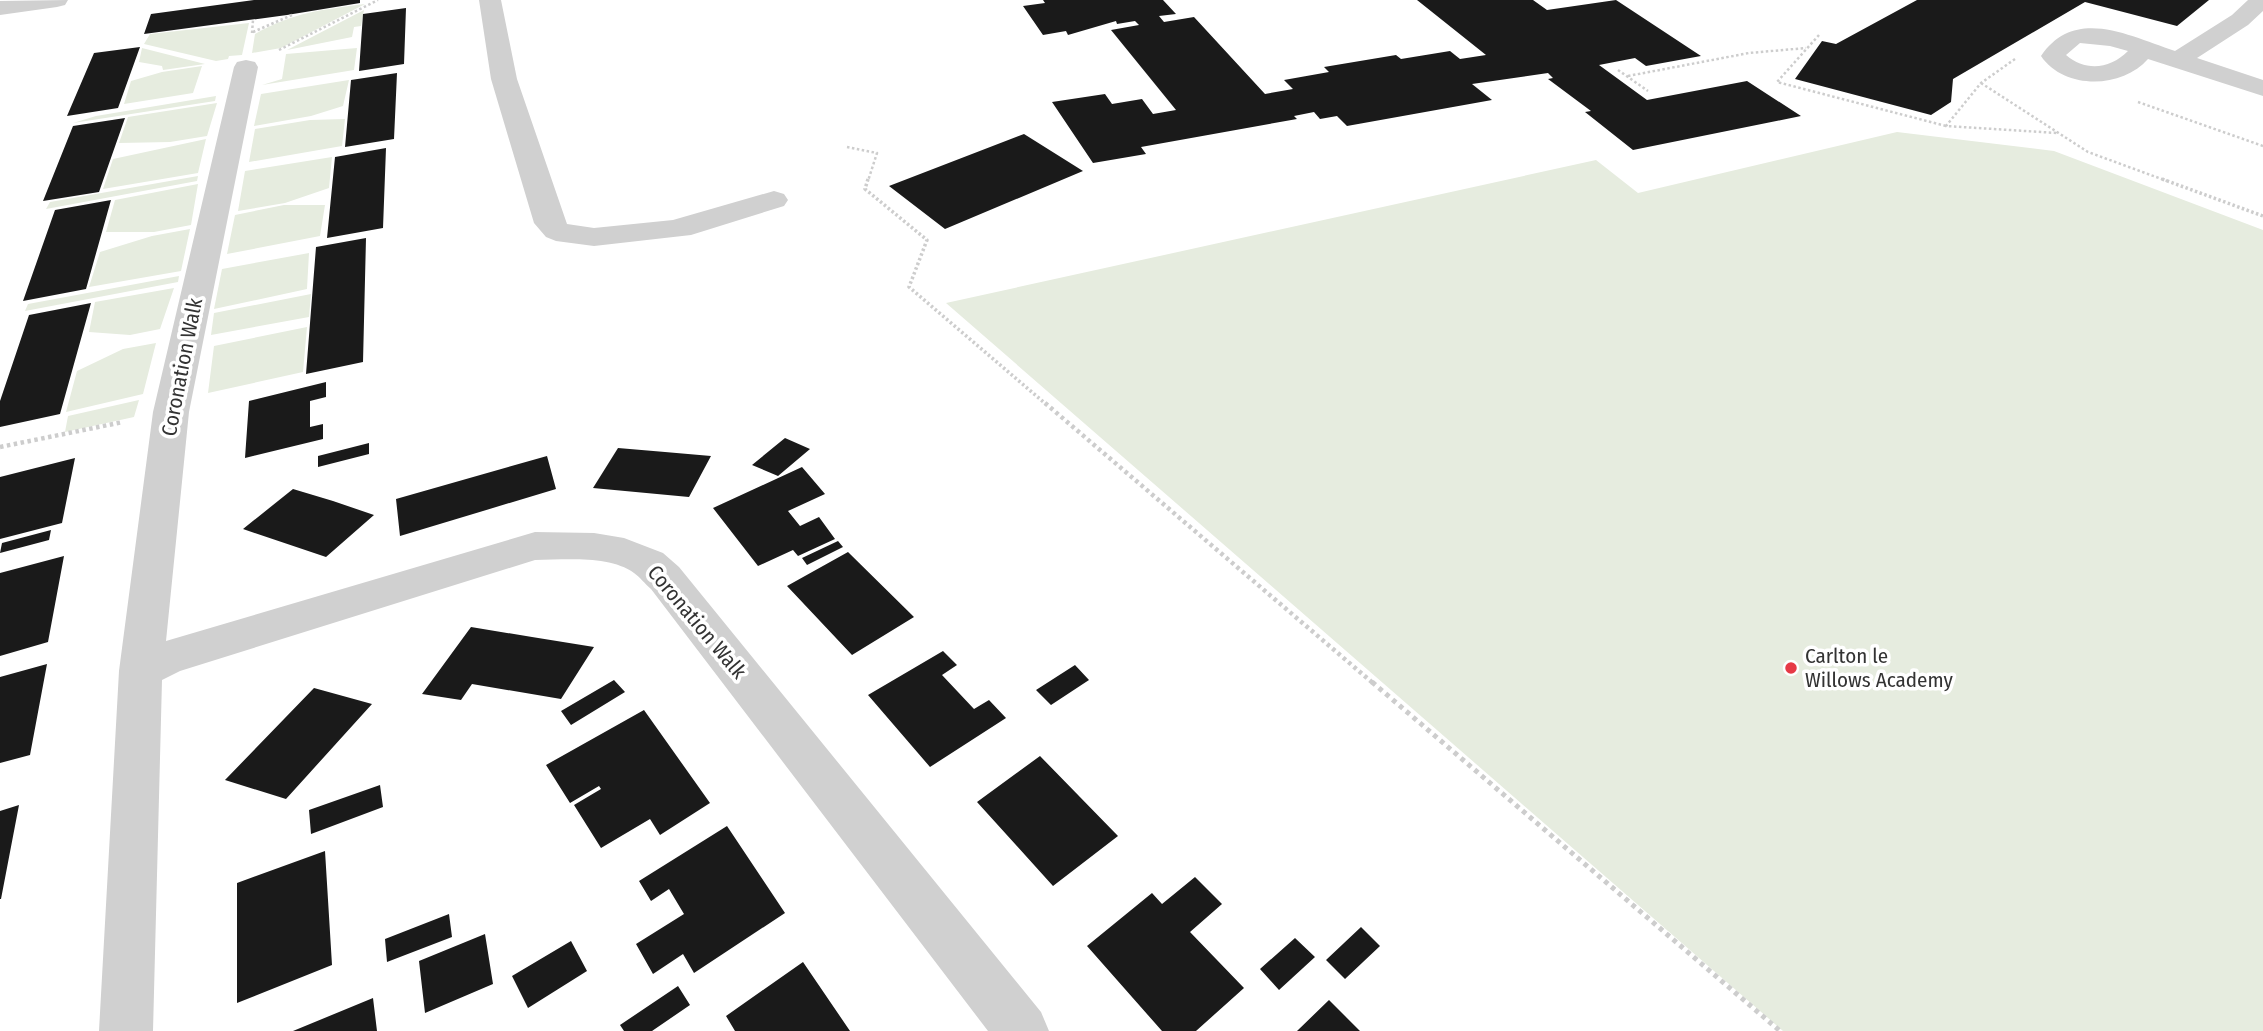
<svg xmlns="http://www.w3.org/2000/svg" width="2263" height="1031" font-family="'Fira Sans Condensed',sans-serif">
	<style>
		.green { fill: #e6ecdf }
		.building { fill: #1a1a1a }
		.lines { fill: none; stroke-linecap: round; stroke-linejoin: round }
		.path-far3 { stroke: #cdcdcd; stroke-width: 2.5; stroke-dasharray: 2.5 2.5; stroke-linecap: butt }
		.path-far2 { stroke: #cdcdcd; stroke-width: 3.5; stroke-dasharray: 2.5 2.5; stroke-linecap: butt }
		.path-far1 { stroke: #cdcdcd; stroke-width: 4.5; stroke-dasharray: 3.5 3.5; stroke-linecap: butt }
		.path { stroke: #cdcdcd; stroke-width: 5; stroke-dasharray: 4.5 4.5; stroke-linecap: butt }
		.minor { fill: #d0d0d0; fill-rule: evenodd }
		.poi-dot { fill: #e63946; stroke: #fff; stroke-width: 2.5 }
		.labels { text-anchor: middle; stroke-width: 7; stroke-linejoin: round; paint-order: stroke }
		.street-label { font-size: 21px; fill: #333; stroke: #fff }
		.poi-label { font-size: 21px; fill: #333; stroke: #fff; text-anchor: start }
	</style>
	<rect width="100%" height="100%" fill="#fff"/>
	<path class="green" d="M365 4 281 48 252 53 255 34C294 12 321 10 365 4Z
		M364 10 361 26 354 27 352 37 287 50Z
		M249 23 242 55 229 56 228 59 216 61 144 44 150 34Z
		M142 48 205 64 163 70 162 66 139 62Z
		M357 48 354 70 262 85 282 79 286 54Z
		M202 66 193 93 124 104 131 81 162 72Z
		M349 80 343 106 311 116 254 126 261 94Z
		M216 96 215 101 73 123 96 116Z
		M217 103 207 136 170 142 119 143 128 117Z
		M345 119 342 146 249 162 255 129 310 120Z
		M1897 132 2054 151 2263 230V1031H1783L946 303 1596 160 1638 193Z
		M206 139 198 173 103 189 113 159Z
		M332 157 329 188 285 203 238 211 245 171Z
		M198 176 197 181 46 209 50 202Z
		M198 184 191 225 154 232H106L115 200Z
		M284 205H325L320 236 227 254 235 215Z
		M190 229 181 271 89 287 100 252 152 236Z
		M309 253 307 289 214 309 222 269Z
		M179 276 178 282 25 311 28 304Z
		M174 288 160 329 130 335 89 332 95 302Z
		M311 294 309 317 211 335 214 313Z
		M307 327 303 372 208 393 214 346Z
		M156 343 143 394 66 412 77 371 123 349Z
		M139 400 134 417 65 432 68 416Z"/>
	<path class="building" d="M254 0H360V3L287 15 144 34 151 14Z
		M1043 0H1163L1176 14 1159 16 1164 22 1194 17 1265 94 1293 89 1284 80 1329 72 1324 67 1396 55 1401 59 1450 51 1460 59 1486 55 1417 0H1533L1547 10 1616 0 1701 56 1646 66 1635 58 1599 65 1647 100 1747 81 1801 116 1633 150 1585 112 1591 111 1548 79 1553 78 1548 73 1472 84 1492 100 1347 126 1337 116 1320 119 1314 112 1294 116 1297 119 1141 147 1146 154 1093 163 1052 102 1105 94 1112 104 1142 99 1153 114 1176 110 1111 30 1139 25 1135 21 1117 24 1116 21 1068 35 1066 31 1043 35 1023 6 1045 3Z
		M1917 0H2209L2177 26 2085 2 1953 79 1951 102 1931 115 1795 79 1822 41 1836 44Z
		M406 8 404 64 359 71 363 14Z
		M140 47 118 108 67 116 94 53Z
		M397 73 394 139 345 147 351 80Z
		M125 118 99 192 43 201 73 126Z
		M1024 134 1083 171 945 229 889 186Z
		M386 148 383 228 327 238 335 157Z
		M111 200 86 289 23 301 55 210Z
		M366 238 363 362 306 374 316 247Z
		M91 303 60 414 0 427V401L29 315Z
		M326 382V397L310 401V427L323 424V439L245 458 249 401Z
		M785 438 810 449 778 476 752 465Z
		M369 443V454L318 467V456Z
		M618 448 665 452 711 456 689 497 593 488Z
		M547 456 556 489 400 536 396 499Z
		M75 458 62 523 0 539V477Z
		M802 467 825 494 788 511 800 526 819 517 835 539 798 556 793 550 758 566 713 508Z
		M293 489 333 501 374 515 326 557 243 529Z
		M51 530 49 540 0 553 2 543Z
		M838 541 843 547 807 565 802 558Z
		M848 552 914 617 852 655 787 586Z
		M64 556 48 642 0 656V573Z
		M471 627 532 637 594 647 561 699 472 684 461 700 422 694Z
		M943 651 957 665 942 675 974 709 989 700 1006 718 930 767 868 695Z
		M47 664 30 755 0 763V677Z
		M1075 665 1089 680 1051 705 1036 690Z
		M614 680 625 692 571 725 561 711Z
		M314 688 372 704 286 799 225 780Z
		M644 710 710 803 660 835 650 819 601 848 574 805 601 789 599 786 570 803 546 765Z
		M1040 756 1118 836 1053 886 977 802Z
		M380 785 383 807 311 834 309 810Z
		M19 805 1 899H0V811Z
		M727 826 785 913 694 973 683 954 653 974 636 944 684 914 669 889 651 901 639 881Z
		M325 851 332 965 237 1003V883Z
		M1195 877 1222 904 1190 932 1244 988 1196 1031H1162L1087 946 1152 893 1162 904Z
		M449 914 452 937 387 962 385 939Z
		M1361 927 1380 946 1345 979 1326 960Z
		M485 934 493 984 425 1013 419 961Z
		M1295 938 1315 957 1279 990 1260 969Z
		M571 941 587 971 528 1008 512 976Z
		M803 962 850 1031H735L726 1016Z
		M678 986 690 1005 652 1031H624L620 1025Z
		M373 998 377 1031H293Z
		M1329 1000 1360 1031H1297Z"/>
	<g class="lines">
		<path class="path-far3" d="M253 32 292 15
			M252 33 253 20
			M1819 35 1777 82 1946 126
			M279 50 378 0
			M2015 59 1981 83 1946 126 2057 133
			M1618 70 1648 91
			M1628 76 1749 53 1806 48
			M1981 83 2088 152 2167 181
			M2138 102 2263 146
			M847 147 877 153 868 181"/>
		<path class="path-far2" d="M868 179 865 189 927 240 909 287 1047 405
			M2162 179 2263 216"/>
		<path class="path-far1" d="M1045 403 1374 684
			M0 447 123 422"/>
		<path class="path" d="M1372 682 1780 1031"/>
		<path class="minor" d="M68 0 65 5 57 7 0 15V1Z
			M479 0H501L517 79 567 224 594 228 673 220 774 191 784 194 788 200 784 206 691 235 594 246 556 241 546 237 534 223 491 79Z
			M2248 0H2263V11L2248 25 2197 58 2263 80V96L2148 59C2122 89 2064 90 2041 56 2075 6 2129 36 2175 51L2232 15ZM2080 43 2110 46 2128 51C2110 69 2086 72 2066 55Z
			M246 60 255 62 258 67 189 412 166 641 535 532 594 533 624 538 663 553 679 567 1041 1012 1049 1031H988L651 589C645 584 640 577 634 573 609 555 565 560 535 560L180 671 162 680 153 1031H99L119 671 153 412 234 67 237 62Z"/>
	</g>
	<circle class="poi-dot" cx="1791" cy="668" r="7"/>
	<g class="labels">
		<g class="street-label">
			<text transform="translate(182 367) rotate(-79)" y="7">Coronation Walk</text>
			<text transform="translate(697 622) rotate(50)" y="7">Coronation Walk</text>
		</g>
		<g class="poi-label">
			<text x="1805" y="663">Carlton le<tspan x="1805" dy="24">Willows Academy</tspan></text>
		</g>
	</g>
</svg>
